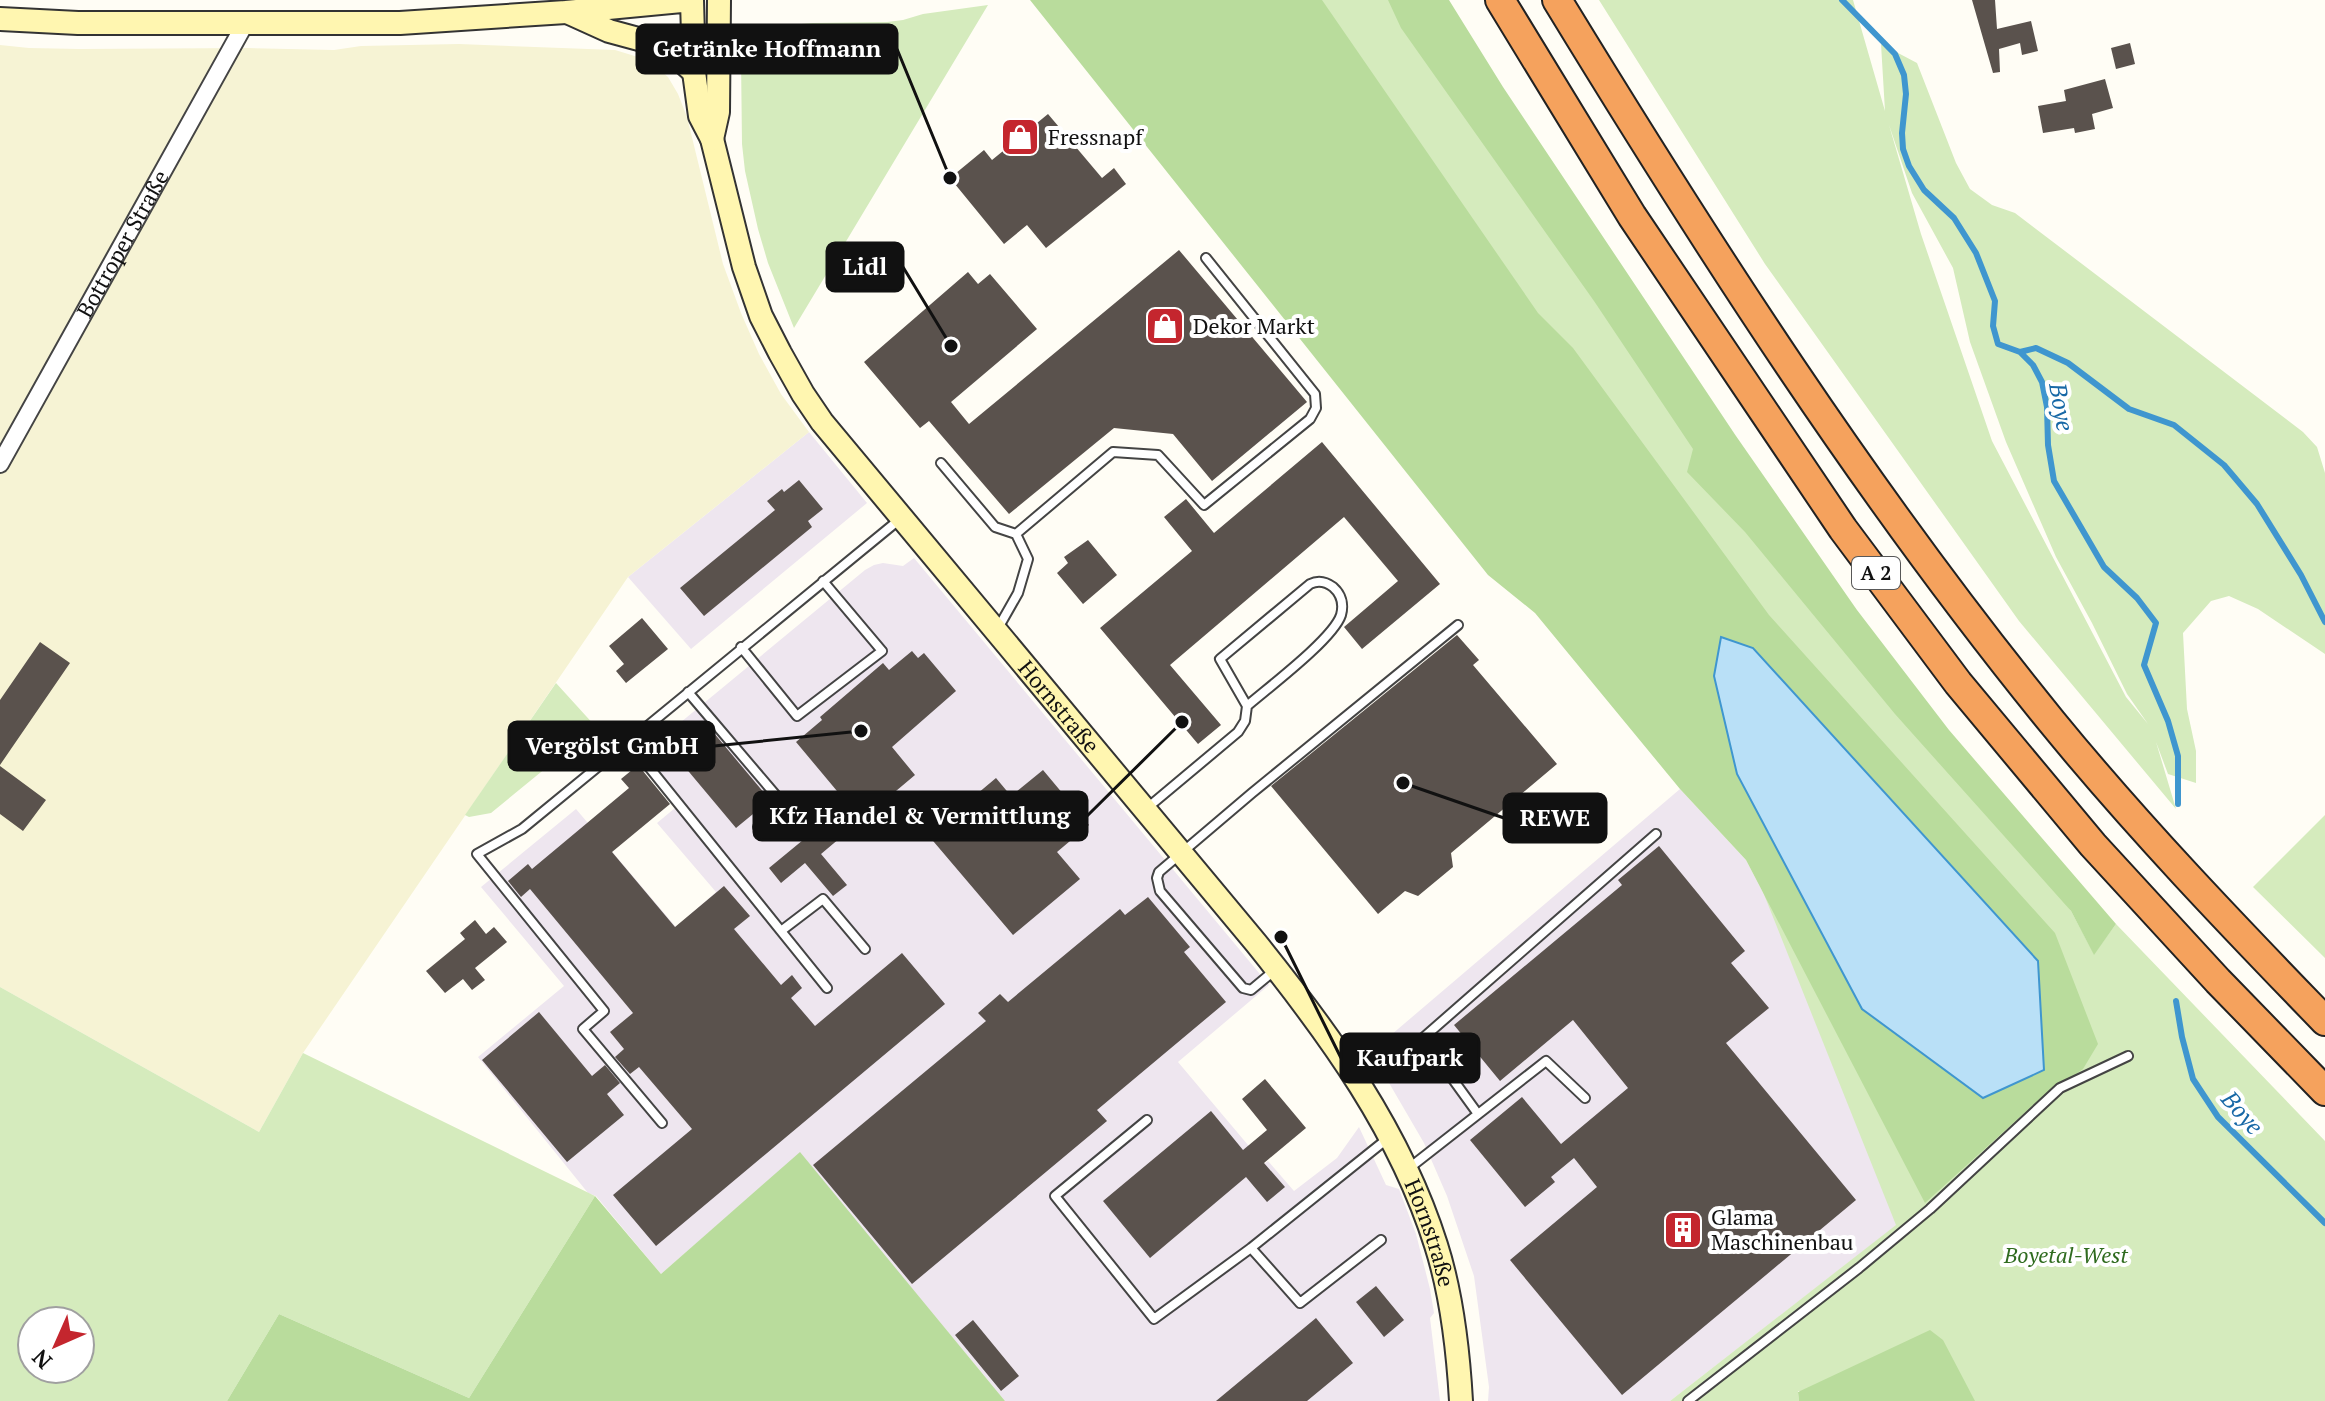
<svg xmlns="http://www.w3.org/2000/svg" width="2325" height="1401" font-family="'PT Serif',serif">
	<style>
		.industrial { fill: #eee6ef }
		.farmland { fill: #f6f3d4 }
		.green { fill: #d5ebbd; fill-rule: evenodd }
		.forest { fill: #b9dc9c; fill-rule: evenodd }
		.water { fill: #b9e0f7; stroke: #3f96cf; stroke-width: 2 }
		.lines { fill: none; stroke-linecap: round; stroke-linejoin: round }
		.stream { stroke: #3f96cf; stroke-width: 6 }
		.building { fill: #5a524d }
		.lane-casing { stroke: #444; stroke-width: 12 }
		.street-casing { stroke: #444; stroke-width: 20 }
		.secondary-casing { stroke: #333; stroke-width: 26 }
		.highway-casing { stroke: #222; stroke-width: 32 }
		.lane { stroke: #fff; stroke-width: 8 }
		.street { stroke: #fff; stroke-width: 16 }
		.secondary { stroke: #fff6b0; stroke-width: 22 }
		.highway { stroke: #f5a25d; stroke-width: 28 }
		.labels { text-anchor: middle; stroke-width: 8; stroke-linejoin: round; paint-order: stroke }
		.shield { fill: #fff; stroke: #585858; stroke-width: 2 }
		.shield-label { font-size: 20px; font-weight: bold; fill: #111 }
		.poi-label { font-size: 22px; fill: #111; stroke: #fff; text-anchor: start }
		.street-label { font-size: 22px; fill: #111; stroke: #fff }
		.park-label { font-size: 22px; font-style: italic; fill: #2f6b1f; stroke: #fff }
		.water-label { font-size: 24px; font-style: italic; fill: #1768a6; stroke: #fff }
		.leader { fill: none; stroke: #111; stroke-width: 3 }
		.callout-dot { fill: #111; stroke: #fff; stroke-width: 3 }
		.callout { fill: #111; stroke: #111; stroke-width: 3 }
		.callout-label { font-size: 24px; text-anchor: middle; font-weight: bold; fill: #fff }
	</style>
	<rect width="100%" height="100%" fill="#fffdf5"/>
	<path class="industrial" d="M809 432 867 503 691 649 628 577Z
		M914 558 1269 985 1178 1062 1264 1164 1268 1161 1294 1191 1337 1158 1359 1127 1386 1185 1399 1189 1416 1234 1430 1289 1434 1313 1430 1318 1440 1401H1005L800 1153 661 1274 596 1196 588 1193 478 1057 564 986 481 887 576 809 676 927 716 892 657 823 675 808 635 760 865 570 874 565 883 563 903 566Z
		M1680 789 1746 860 1925 1203 1670 1401H1488L1489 1387 1474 1276 1447 1196 1424 1143 1371 1052Z"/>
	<path class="farmland" d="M459 44 615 50 638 57 655 66 668 77 678 94 687 117 723 264 741 313 759 354 781 394 809 432 628 577 303 1053 259 1132 0 987V45L29 48 79 49 248 48 334 50 361 46Z"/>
	<path class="green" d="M1316 0H1400L2071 911 2094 954 2116 924 2325 1141V1401H1970L1798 1391 1799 1401H1670L1896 1225 1751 862Z
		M1599 0H1853L1885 111 1881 44 1917 63 1956 163 1970 189 1992 205 2015 213 2303 432 2317 447 2325 473V654L2258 609 2229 596 2211 601 2183 633 2187 709 2196 751V783L2168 774 2156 742 2176 809 2019 621 1765 264ZM1889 125 1912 193 1953 268 1970 342 2006 442 2056 557 2092 623 2127 694 2148 724 2126 697 1992 441 1921 234Z
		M988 5 794 328 768 263 758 229 745 171 742 144 741 59 745 39 753 31 766 27 813 23 887 22 903 20 923 14Z
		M556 683 596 727 491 813 469 817 465 815Z
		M2325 815V958L2253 887Z
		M0 987 259 1132 303 1053 595 1196 469 1398 279 1314 227 1401H0ZM32 1321H80V1369H32Z"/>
	<path class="forest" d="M1030 0H1322L1538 313 1573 348 1769 615 2055 933 2098 1044 2083 1069 2033 1105 1925 1203 1746 860 1680 789 1535 613 1488 575ZM1721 637 1753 648 2037 961Z
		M1388 0H1449L1503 87 1736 436 1857 610 1949 730 2116 924 2094 955 2071 911 1895 714 1745 532 1687 472 1693 449 1594 301 1401 28Z
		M800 1152 1005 1401H227L279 1314 469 1398 595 1196 661 1274Z
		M1930 1330 1943 1340 1975 1401H1799L1798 1392Z"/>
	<path class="water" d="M1721 637 1753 648 2038 961 2044 1070 1983 1098 1862 1009 1737 774 1714 676Z"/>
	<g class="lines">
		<path class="stream" d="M1842 0 1895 54 1904 75 1906 94 1902 133 1903 149 1909 166 1924 190 1954 218 1976 253 1995 301 1993 326 1998 344 2020 352 2033 365 2042 382 2047 407 2048 445 2054 481 2104 567 2137 598 2156 623 2144 665 2168 721 2178 756V804
			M2020 352 2036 348 2068 363 2129 409 2174 425 2224 465 2257 504 2301 575 2325 622
			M2176 1001 2182 1037 2193 1079 2218 1117 2325 1223"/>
	</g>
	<path class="building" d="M1972 0H1995L1997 29 2031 21 2038 51 2022 55 2020 43 1999 49 2000 72 1993 73Z
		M2130 43 2135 64 2116 69 2111 48Z
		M2105 79 2113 108 2092 114 2095 129 2075 133 2074 128 2043 133 2038 106 2066 101 2064 90Z
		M1048 114 1102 178 1114 168 1126 184 1046 248 1027 225 1004 244 950 178 984 150 992 160Z
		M1179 250 1307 402 1212 481 1173 434 1114 428 1009 514 929 421 920 428 864 362 968 272 978 284 990 274 1037 329 951 402 969 424Z
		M1322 442 1440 584 1362 649 1344 627 1398 581 1344 517 1170 665 1221 725 1198 744 1100 628 1192 551 1164 517 1186 499 1214 533Z
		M799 480 823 509 808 521 812 527 704 616 680 588 775 510 767 501 782 489 784 492Z
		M1088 540 1117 575 1083 604 1057 573 1068 563 1064 557Z
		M642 618 668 649 626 683 616 671 624 664 609 646Z
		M1457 635 1479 660 1473 665 1557 764 1451 853 1453 867 1418 896 1405 891 1378 914 1271 786Z
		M40 642 70 663 0 765V700Z
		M912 651 918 658 924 653 956 691 892 747 915 775 821 854 847 885 833 896 805 863 781 883 769 868 820 826 815 820 842 797 796 742 822 720 820 717 883 663 889 670Z
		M708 726 770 800 736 828 674 754Z
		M638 765 670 804 612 852 675 927 724 886 750 916 734 929 781 985 792 975 802 988 791 998 815 1026 902 953 945 1004 656 1246 613 1195 692 1129 639 1067 630 1074 615 1057 624 1049 610 1032 633 1013 530 889 521 897 508 881 528 864 532 869 629 788 621 779Z
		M0 766 46 800 23 831 0 814Z
		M1043 770 1089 825 1057 852 1080 879 1013 935 928 835 996 778 1011 796Z
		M1659 846 1745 951 1731 963 1769 1008 1726 1043 1856 1200 1622 1395 1510 1260 1597 1187 1574 1158 1551 1177 1555 1182 1525 1207 1470 1140 1522 1097 1561 1144 1628 1088 1573 1020 1500 1081 1454 1025 1622 885 1618 880Z
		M1148 897 1190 947 1184 952 1226 1002 1097 1110 1107 1121 912 1284 813 1165 986 1021 978 1013 1000 994 1008 1002 1120 909 1125 915Z
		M475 920 486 934 494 927 507 942 475 968 485 980 472 990 463 979 445 993 426 971 465 939 460 933Z
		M539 1012 592 1076 605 1065 620 1083 607 1094 624 1115 567 1162 482 1060Z
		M1265 1079 1306 1128 1264 1163 1285 1187 1267 1202 1246 1177 1150 1258 1103 1201 1211 1111 1243 1150 1267 1130 1242 1099Z
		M1376 1286 1404 1320 1384 1337 1356 1302Z
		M1316 1318 1353 1363 1307 1401H1216Z
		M973 1320 1019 1376 1001 1391 955 1335Z"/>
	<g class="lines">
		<g class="lane-casing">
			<path id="lane" d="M941 463 995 527 1016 534 1028 559 1018 593 997 630
				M1016 534 1113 452 1158 455 1204 505 1310 419 1316 408 1315 394 1206 258
				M741 647 797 716 882 651 823 581
				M688 692 785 806 758 827
				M628 741 781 931 823 899 865 949
				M1146 809 1238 732 1245 721 1247 706 1220 659 1310 584C1318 580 1325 581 1333 587 1341 594 1344 604 1341 615 1333 639 1269 687 1247 706
				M781 931 827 988
				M1275 970 1251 990 1243 988 1160 891 1157 878 1159 872 1252 793 1458 625
				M1478 1114 1423 1038 1656 834
				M1147 1120 1055 1196 1154 1319 1251 1248 1387 1139
				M662 1123 583 1029 604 1011 477 854 522 829 900 519
				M1408 1169 1546 1061 1585 1098
				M1251 1248 1300 1303 1381 1240
				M1688 1401 1859 1268 1930 1209 2060 1088 2128 1056"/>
		</g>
		<g class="street-casing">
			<g id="street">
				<path id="s1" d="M0 464 246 22"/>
			</g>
		</g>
		<g class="secondary-casing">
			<g id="secondary">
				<path d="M567 12 609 31 657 44 674 54 694 72"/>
				<path id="s2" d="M0 19 78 23H400L566 12 692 0 694 72 700 116 712 139 744 267 761 316 780 353 803 394 822 422 1256 943C1330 1035 1400 1131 1436 1245 1452 1295 1458 1348 1461 1401"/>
				<path d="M712 139 718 112 719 0"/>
			</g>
		</g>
		<g class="highway-casing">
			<path id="highway" d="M1500 0 1632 216 1843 529 1958 683 2093 845 2218 981 2325 1091
				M1557 0C1709 249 1867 495 2052 722 2137 826 2231 924 2325 1021"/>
		</g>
		<use href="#lane" class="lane"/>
		<use href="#street" class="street"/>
		<use href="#secondary" class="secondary"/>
		<use href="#highway" class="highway"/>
	</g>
	<defs>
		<g id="shop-square" transform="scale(2)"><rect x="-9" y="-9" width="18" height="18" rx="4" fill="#c4262e" stroke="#fff"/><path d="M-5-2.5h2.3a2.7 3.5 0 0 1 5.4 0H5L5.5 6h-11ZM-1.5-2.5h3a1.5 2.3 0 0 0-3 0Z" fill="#fff"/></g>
		<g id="building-square" transform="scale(2)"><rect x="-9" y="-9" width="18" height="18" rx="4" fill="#c4262e" stroke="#fff"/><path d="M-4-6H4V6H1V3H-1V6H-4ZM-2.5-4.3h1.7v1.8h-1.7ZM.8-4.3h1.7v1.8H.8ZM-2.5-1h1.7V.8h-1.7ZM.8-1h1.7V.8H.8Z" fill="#fff"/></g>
	</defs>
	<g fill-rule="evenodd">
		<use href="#shop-square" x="1020" y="137"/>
		<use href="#shop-square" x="1165" y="326"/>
		<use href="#building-square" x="1683" y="1230"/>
	</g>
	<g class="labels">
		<rect class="shield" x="1852" y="557" width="48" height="32" rx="6"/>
		<g class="shield-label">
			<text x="1876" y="580">A 2</text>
		</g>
		<g class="poi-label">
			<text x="1048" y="145">Fressnapf</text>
			<text x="1193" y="334">Dekor Markt</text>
			<text x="1711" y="1225">Glama<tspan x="1711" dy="25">Maschinenbau</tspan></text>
		</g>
		<g class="street-label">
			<text dy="8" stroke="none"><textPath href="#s1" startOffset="252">Bottroper Straße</textPath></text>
			<text dy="8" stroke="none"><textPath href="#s2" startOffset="1512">Hornstraße</textPath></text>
			<text dy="8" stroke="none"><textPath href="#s2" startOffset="2160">Hornstraße</textPath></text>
		</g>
		<g class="park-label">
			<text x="2066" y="1263">Boyetal-West</text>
		</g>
		<g class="water-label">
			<text transform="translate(2061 407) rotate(80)" y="8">Boye</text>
			<text transform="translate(2242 1113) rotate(49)" y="8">Boye</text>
		</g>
	</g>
	<path class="leader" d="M950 178L897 49M951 346L903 267M861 731L714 746M1182 722L1087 816M1403 783L1504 818M1281 937L1341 1058"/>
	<g class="callout-dot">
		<circle cx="950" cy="178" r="8"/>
		<circle cx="951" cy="346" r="8"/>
		<circle cx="861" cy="731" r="8"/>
		<circle cx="1182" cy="722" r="8"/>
		<circle cx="1403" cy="783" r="8"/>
		<circle cx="1281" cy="937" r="8"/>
	</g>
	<g class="callout">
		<rect x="637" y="25" width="260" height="48" rx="8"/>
		<rect x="827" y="243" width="76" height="48" rx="8"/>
		<rect x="509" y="722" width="205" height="48" rx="8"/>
		<rect x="754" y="792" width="333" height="48" rx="8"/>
		<rect x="1504" y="794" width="102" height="48" rx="8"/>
		<rect x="1341" y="1034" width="138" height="48" rx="8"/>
	</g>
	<g class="callout-label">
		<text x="767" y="57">Getränke Hoffmann</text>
		<text x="865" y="275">Lidl</text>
		<text x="612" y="754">Vergölst GmbH</text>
		<text x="920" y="824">Kfz Handel &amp; Vermittlung</text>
		<text x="1555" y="826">REWE</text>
		<text x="1410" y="1066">Kaufpark</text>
	</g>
	<g transform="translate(56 1345) rotate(225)"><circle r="38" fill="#ffffff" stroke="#a0a0a0" stroke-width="2"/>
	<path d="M0-6L14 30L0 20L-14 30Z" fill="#c4262e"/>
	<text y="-12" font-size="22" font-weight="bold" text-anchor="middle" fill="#111111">N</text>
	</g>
</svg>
